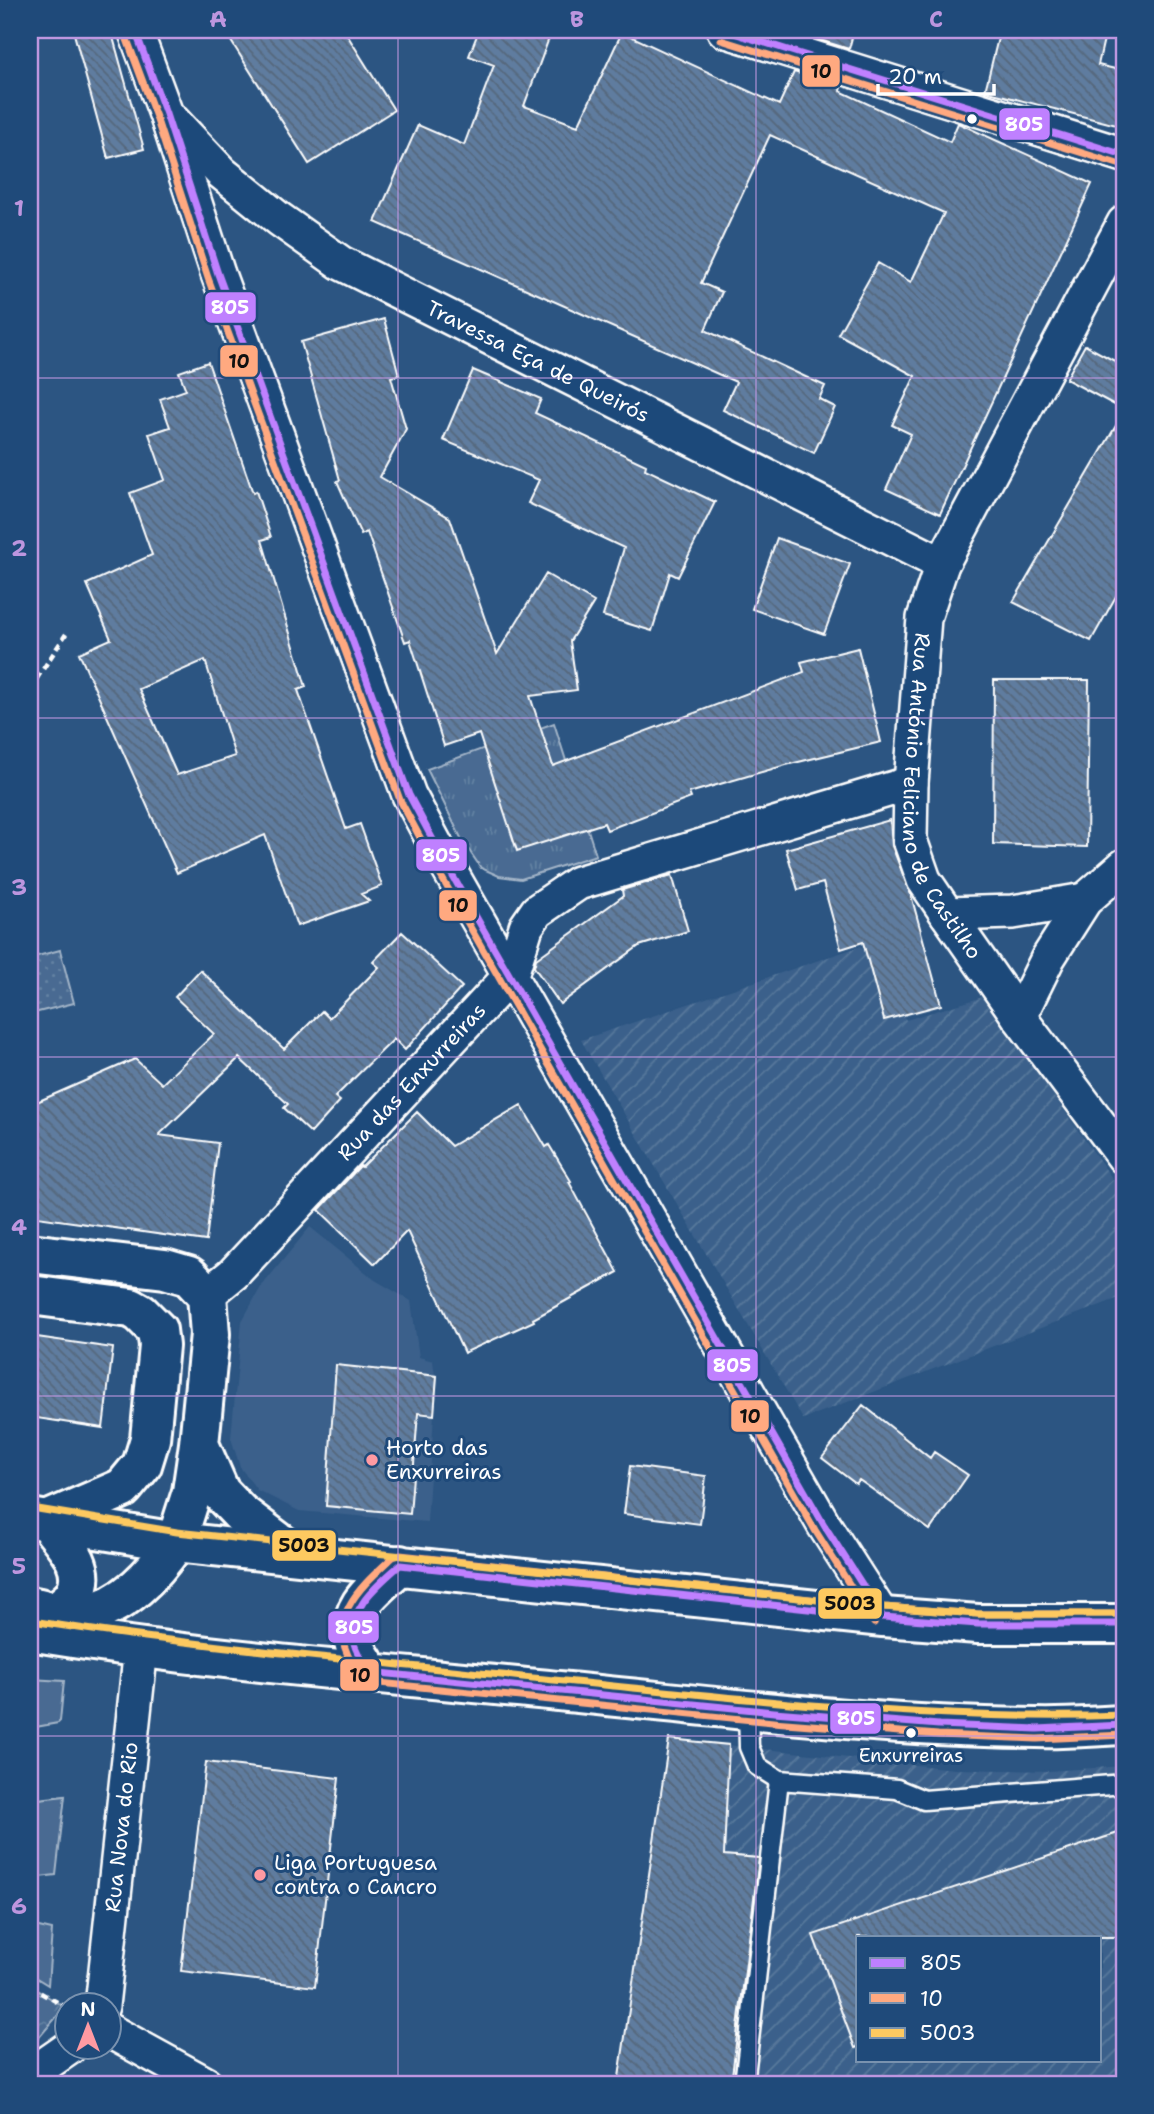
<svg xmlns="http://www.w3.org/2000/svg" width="1154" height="2114" font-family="'Shantell Sans',sans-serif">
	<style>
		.built { fill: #3b618b }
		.industrial { fill: url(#industrial-furrows); fill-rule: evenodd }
		.grass { fill: url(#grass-tufts); stroke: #a4b5c8; stroke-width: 2 }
		.forest { fill: url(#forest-crowns); stroke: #a4b5c8; stroke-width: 2 }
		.park { fill: url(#park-dots); stroke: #a4b5c8; stroke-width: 2 }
		.garden { fill: #486b92; stroke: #a4b5c8; stroke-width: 2 }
		.building { fill: url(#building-back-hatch); stroke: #fff; stroke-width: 2; fill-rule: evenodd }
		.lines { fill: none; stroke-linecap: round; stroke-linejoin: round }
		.service-casing { stroke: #fff; stroke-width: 23 }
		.minor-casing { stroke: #fff; stroke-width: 38 }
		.secondary-casing { stroke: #fff; stroke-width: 44 }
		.primary-casing { stroke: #fff; stroke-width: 44 }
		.path { stroke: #fff; stroke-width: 4.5; stroke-dasharray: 7 5; stroke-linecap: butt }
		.service { stroke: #1f4a7a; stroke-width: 18 }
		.minor { stroke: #1f4a7a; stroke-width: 33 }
		.secondary { stroke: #1f4a7a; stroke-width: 38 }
		.primary { stroke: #1f4a7a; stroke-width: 38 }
		.bus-1-casing { stroke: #1f4a7a; stroke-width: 12 }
		.bus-2-casing { stroke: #1f4a7a; stroke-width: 12 }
		.bus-3-casing { stroke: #1f4a7a; stroke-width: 12 }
		.bus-1 { stroke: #bf80ff; stroke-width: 7 }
		.bus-2 { stroke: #ffa980; stroke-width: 7 }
		.bus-3 { stroke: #fdc960; stroke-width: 7 }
		.grid { fill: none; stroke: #bd96df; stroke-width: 2; stroke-opacity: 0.55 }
		.bus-dot { fill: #fff; stroke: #1f4a7a; stroke-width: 2.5 }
		.poi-dot { fill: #ff9aa2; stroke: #1f4a7a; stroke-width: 2.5 }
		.labels { text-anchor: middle; stroke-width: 6; stroke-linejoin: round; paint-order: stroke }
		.bus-label { font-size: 19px; fill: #fff; stroke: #1f4a7a }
		.street-label { font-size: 21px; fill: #fff; stroke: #1f4a7a }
		.poi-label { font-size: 21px; fill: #fff; stroke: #1f4a7a; text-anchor: start }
		.line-badge { stroke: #1f4a7a; stroke-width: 2.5 }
		.badge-label { font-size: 19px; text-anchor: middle; font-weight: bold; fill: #fff }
		.pale-badge-label { font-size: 19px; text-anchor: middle; font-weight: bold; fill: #111 }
		.neatline { fill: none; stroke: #bd96df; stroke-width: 2.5 }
		.grid-label { font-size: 23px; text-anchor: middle; font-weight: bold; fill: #bd96df }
	</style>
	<defs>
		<pattern id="industrial-furrows" width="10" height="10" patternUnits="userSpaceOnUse" patternTransform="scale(1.75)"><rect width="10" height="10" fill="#3b618b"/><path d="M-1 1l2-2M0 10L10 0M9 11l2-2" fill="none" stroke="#58799c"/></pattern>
		<pattern id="grass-tufts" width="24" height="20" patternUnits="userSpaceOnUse" patternTransform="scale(1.75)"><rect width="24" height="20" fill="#486b92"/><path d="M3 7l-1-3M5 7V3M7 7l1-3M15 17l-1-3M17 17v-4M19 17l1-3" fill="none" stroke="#6381a2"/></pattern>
		<pattern id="forest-crowns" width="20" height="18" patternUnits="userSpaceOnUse" patternTransform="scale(1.75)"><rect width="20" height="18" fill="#486b92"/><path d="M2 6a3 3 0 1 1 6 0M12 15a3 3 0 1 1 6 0" fill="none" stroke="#6381a2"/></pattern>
		<pattern id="park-dots" width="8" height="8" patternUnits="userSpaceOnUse" patternTransform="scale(1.75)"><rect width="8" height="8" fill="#486b92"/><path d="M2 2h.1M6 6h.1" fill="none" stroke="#6381a2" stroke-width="1.8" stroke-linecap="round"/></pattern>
		<pattern id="building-back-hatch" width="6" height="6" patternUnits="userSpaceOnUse" patternTransform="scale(1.75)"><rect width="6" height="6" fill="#5e7c9f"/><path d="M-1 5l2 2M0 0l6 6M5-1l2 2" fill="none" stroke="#56667a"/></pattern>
	</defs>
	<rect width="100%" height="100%" fill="#2c5582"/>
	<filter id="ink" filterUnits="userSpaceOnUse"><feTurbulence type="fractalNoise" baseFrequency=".0143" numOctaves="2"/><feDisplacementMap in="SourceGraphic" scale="14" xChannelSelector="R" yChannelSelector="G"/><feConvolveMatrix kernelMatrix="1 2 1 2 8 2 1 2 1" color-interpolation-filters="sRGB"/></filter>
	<g filter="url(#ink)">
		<path class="built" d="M310 1227 375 1280 411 1301 419 1357 433 1361 436 1383 427 1522 299 1511 257 1490 240 1467 231 1438 242 1321 261 1287Z"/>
		<path class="industrial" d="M861 946 906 1020 983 997 1124 1195V1296L803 1419 581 1040Z
			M669 1739 954 1769 1049 1771 1124 1766V2084H618ZM858 1937H1100V2060H858Z"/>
		<path class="grass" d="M554 723 596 855 521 879 499 876 481 868 462 840 427 769Z"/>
		<path class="forest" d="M30 1986 65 2007 30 2048Z"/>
		<path class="park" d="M60 950 74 1003 30 1014V958Z"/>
		<path class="garden" d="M30 1679 64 1681 60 1721 58 1723 30 1728Z
			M65 1796 56 1875 39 1877 30 1875V1800Z
			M30 1925 52 1930 48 1985 30 1974Z"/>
		<path class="building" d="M73 30H111L144 149 108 158Z
			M224 30H344L394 110 309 164Z
			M479 30H552L524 106 578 126 622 32 779 105 794 72 841 87 840 91 950 142 958 123 1092 184 940 514 886 489 911 434 892 425 915 376 838 334 878 263 911 282 944 213 770 135 701 283 722 292 705 330 825 386 819 399 835 407 814 453 723 410 736 382 375 222 418 125 464 145 494 65 469 56Z
			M813 30H854L849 49 810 37Z
			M1000 30H1106L1098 65 1124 71V127L985 91Z
			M384 319 399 375 391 377 406 429 380 477 450 518 497 654 546 574 594 602 570 641 577 690 530 696 553 766 804 672 801 662 858 648 881 742 786 765 689 793 691 798 607 830 604 823 517 851 479 734 444 746 410 640 405 642 367 532 361 535 337 481 340 480 301 342Z
			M1085 345 1124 366V410L1066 379Z
			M208 362 253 493 256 491 271 537 262 540 306 687 298 690 346 829 360 824 382 886 361 894 369 901 297 926 265 835 177 873 79 653 111 639 87 584 152 555 130 493 165 480 149 434 170 427 160 399 186 390 179 372ZM205 660 235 756 177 775 139 689Z
			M473 370 541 399 535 413 646 465 645 469 715 502 678 577 670 573 652 631 603 616 624 548 528 503 539 480 443 440Z
			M1124 412V582L1091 641 1013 602Z
			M777 538 850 564 824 634 752 609Z
			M994 680H1089L1087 847 993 844Z
			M890 820 892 846 911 895 941 1005 884 1020 863 942 841 949 823 883 798 890 786 849Z
			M672 875 688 931 639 946 560 1004 534 967 536 959 623 896 622 890Z
			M402 932 462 987 405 1050 394 1039 335 1097 340 1101 311 1133 284 1108 288 1104 239 1058 159 1135 218 1143 206 1241 30 1216V1105L135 1059 162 1084 214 1034 175 997 200 970 284 1049 322 1011 329 1018 379 967 373 962Z
			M521 1105 546 1147 549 1145 571 1181 569 1182 618 1272 533 1319 534 1321 464 1353 407 1231 375 1264 319 1210 360 1166 362 1167 417 1112 451 1146Z
			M30 1336 113 1348 103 1428 30 1417Z
			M336 1365 437 1376 434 1415 418 1413 410 1514 326 1506Z
			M863 1405 930 1458 934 1452 968 1475 930 1530 859 1480 856 1484 822 1458Z
			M630 1466 706 1476 700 1524 624 1514Z
			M669 1739 729 1745 724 1855 759 1858 731 2084H618Z
			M206 1762 339 1778 315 1987 181 1971Z
			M1124 1831V1937H858V2047L855 2048 813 1935Z"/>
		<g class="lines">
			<g class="service-casing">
				<path id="service" d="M748 1709 749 1747 757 1766 779 1780
					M744 2084 779 1780 897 1789 924 1800 1124 1784"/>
			</g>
			<g class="minor-casing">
				<g id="minor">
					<path d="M135 30 166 114 218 274 409 795 447 866 824 1525 883 1617"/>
					<path d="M724 30 1124 155"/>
					<path id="s1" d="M173 121 222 173 279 219 341 263 942 564"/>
					<path id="s2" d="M1124 223 942 564 924 618 911 783 910 840 924 880 947 914 1019 1017 1124 1157"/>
					<path d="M947 914 1013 912 1085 900"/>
					<path d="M1019 1017 1048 958 1085 900 1124 866"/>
					<path id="s3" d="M207 1295 233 1274 511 975 526 927 537 911 578 883 911 783"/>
					<path id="s4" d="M102 2006 141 1648"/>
					<path d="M108 2030 206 2084"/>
					<path d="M30 2075 69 2048"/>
				</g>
			</g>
			<g class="secondary-casing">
				<path id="secondary" d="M30 1253 165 1269 189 1276 207 1295
					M30 1295 131 1308 140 1313 157 1330
					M199 1444 220 1492 240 1513 293 1553
					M47 1521 123 1488 142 1465 150 1439 159 1346 157 1330
					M176 1542 192 1492 199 1444 210 1334 207 1295"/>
			</g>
			<g class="primary-casing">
				<path id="primary" d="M30 1518 176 1542 883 1617 978 1624H1124
					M47 1521C62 1541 90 1566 75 1593 72 1600 62 1606 56 1612
					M35 1607C50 1611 68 1616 84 1614 125 1607 154 1573 176 1542
					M30 1631C208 1661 388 1674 568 1692 723 1707 880 1727 1036 1728 1065 1729 1095 1726 1124 1725
					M370 1672C365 1663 356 1652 354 1642 347 1605 376 1588 400 1565"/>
			</g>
			<path class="path" d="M30 689 66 634
				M30 1987 66 2007"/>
			<use href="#service" class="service"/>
			<use href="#minor" class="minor"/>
			<use href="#secondary" class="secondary"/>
			<use href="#primary" class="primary"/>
			<g class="bus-1-casing">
				<path id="bus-1" d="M135 30 166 114 218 274 409 795 447 866 824 1525 883 1617
					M724 30 1124 155
					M1124 1624H978L883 1617 400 1565C377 1586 347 1608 354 1643 356 1653 364 1663 370 1672L774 1712 939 1725 1037 1729 1124 1725"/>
			</g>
			<g class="bus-2-casing">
				<path id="bus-2" d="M125 34 156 117 208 278 400 800 438 871 815 1530 874 1623
					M721 40 1121 165
					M1124 1614H978L884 1607 400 1555 393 1557C362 1586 324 1617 352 1663 356 1670 360 1679 369 1682L773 1722 938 1735 1037 1739 1124 1735"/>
			</g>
			<g class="bus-3-casing">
				<path id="bus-3" d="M32 1508 177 1532 884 1607 978 1614H1124
					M32 1621C212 1649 393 1664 574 1682 757 1700 939 1722 1124 1715"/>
			</g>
			<use href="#bus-1" class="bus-1"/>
			<use href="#bus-2" class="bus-2"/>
			<use href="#bus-3" class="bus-3"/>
		</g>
	</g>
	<path class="grid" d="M398 30V2084M756 30V2084M30 378H1124M30 718H1124M30 1057H1124M30 1396H1124M30 1736H1124"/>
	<g class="bus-dot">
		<circle cx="972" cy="119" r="6"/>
		<circle cx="911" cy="1733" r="6"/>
	</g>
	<g class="poi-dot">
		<circle cx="372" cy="1460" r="7"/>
		<circle cx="260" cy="1875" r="7"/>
	</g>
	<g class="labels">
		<g class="bus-label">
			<text x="911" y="1762">Enxurreiras</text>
		</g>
		<g class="street-label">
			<text dy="7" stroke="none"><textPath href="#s1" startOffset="441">Travessa Eça de Queirós</textPath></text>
			<text dy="7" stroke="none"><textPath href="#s2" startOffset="630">Rua António Feliciano de Castilho</textPath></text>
			<text dy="7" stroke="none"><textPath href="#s3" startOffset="296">Rua das Enxurreiras</textPath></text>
			<text dy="7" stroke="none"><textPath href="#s4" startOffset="180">Rua Nova do Rio</textPath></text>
		</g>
		<g class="poi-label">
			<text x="386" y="1455">Horto das<tspan x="386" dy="24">Enxurreiras</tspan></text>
			<text x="274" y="1870">Liga Portuguesa<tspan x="274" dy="24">contra o Cancro</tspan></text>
		</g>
	</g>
	<g class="line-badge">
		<rect x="801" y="54" width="40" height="34" rx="7" fill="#ffa980"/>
		<rect x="998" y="107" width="53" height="34" rx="7" fill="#bf80ff"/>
		<rect x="204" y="291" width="53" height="33" rx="7" fill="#bf80ff"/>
		<rect x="219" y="344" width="40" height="34" rx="7" fill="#ffa980"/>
		<rect x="415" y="838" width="53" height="34" rx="7" fill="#bf80ff"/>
		<rect x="438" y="889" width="40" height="33" rx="7" fill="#ffa980"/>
		<rect x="706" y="1348" width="53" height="34" rx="7" fill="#bf80ff"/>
		<rect x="730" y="1399" width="40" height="34" rx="7" fill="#ffa980"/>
		<rect x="271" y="1529" width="66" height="33" rx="7" fill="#fdc960"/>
		<rect x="817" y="1587" width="66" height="33" rx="7" fill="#fdc960"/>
		<rect x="327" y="1610" width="53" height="34" rx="7" fill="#bf80ff"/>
		<rect x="339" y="1658" width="41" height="34" rx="7" fill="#ffa980"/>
		<rect x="829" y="1702" width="53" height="33" rx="7" fill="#bf80ff"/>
	</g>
	<g class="badge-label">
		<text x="1024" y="131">805</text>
		<text x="230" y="314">805</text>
		<text x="441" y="862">805</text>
		<text x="732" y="1372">805</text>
		<text x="354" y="1634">805</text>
		<text x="856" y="1725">805</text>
	</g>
	<g class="pale-badge-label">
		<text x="821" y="78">10</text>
		<text x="239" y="368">10</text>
		<text x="458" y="912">10</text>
		<text x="750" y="1423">10</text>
		<text x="304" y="1552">5003</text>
		<text x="850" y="1610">5003</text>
		<text x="360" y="1682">10</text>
	</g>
	<rect width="1154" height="2114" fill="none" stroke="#1f4a7a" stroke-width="77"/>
	<rect x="856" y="1936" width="245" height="126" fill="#1f4a7a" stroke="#7992af" stroke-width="2"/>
	<rect x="870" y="1958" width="35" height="10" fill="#bf80ff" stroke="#7992af" stroke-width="2"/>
	<text x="920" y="1970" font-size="21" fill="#ffffff">805</text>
	<rect x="870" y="1993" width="35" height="10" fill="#ffa980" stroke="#7992af" stroke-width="2"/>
	<text x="920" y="2006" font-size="21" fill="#ffffff">10</text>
	<rect x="870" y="2028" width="35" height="10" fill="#fdc960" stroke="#7992af" stroke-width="2"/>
	<text x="920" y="2040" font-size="21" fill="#ffffff">5003</text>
	<g transform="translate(88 2026)"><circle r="33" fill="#1f4a7a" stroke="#7992af" stroke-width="2"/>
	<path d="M0-5L12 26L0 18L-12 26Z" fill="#ff9aa2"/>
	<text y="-10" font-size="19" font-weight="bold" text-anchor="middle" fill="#ffffff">N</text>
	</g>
	<path d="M878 84v10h116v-10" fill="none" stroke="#ffffff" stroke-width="3.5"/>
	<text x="888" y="84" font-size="21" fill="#ffffff" stroke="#1f4a7a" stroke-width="5" paint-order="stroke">20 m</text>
	<rect x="38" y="38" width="1078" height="2038" class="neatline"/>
	<g class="grid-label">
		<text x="218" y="27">A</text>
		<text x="577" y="27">B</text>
		<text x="936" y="27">C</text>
		<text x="19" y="216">1</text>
		<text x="19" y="556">2</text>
		<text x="19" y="895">3</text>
		<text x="19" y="1235">4</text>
		<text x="19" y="1574">5</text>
		<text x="19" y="1914">6</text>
	</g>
</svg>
